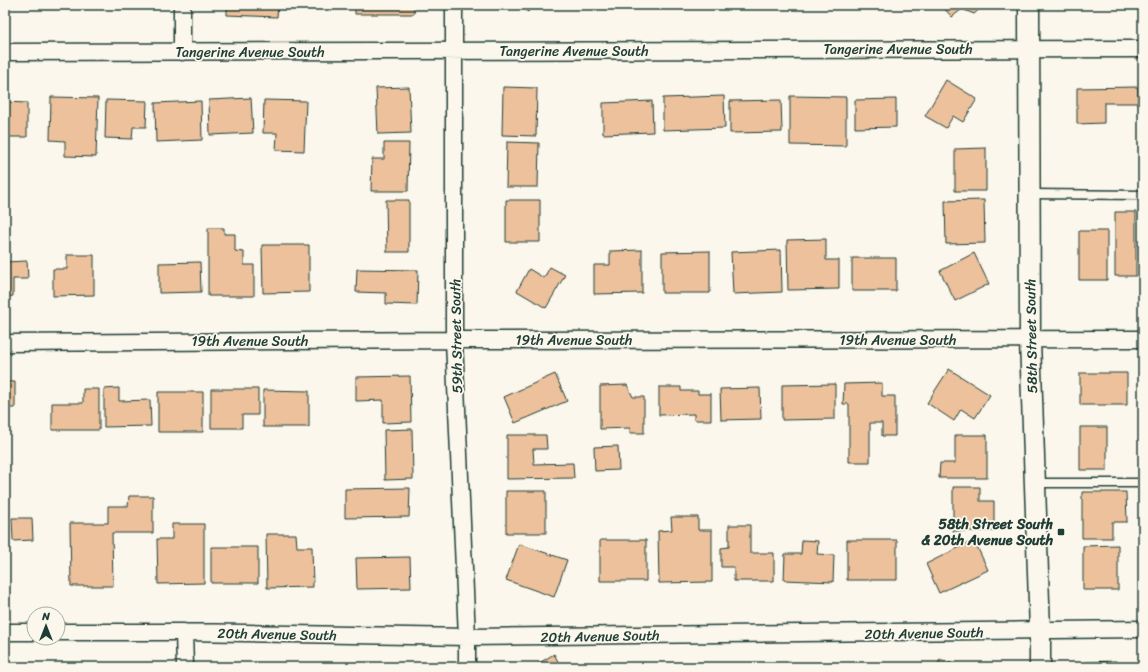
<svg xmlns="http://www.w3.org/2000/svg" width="1148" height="672" font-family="Sriracha,sans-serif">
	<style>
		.building { fill: #edc19c; stroke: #1f3d34 }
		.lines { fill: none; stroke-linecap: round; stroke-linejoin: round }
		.service-casing { stroke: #1f3d34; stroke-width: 11 }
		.minor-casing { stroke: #1f3d34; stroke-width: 19 }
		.tertiary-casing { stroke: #1f3d34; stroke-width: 23 }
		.service { stroke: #fbf7ec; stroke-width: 8 }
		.minor { stroke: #fbf7ec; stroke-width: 16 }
		.tertiary { stroke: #fbf7ec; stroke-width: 20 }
		.poi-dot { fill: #1f3d34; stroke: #fbf7ec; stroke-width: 1.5 }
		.labels { text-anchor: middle; stroke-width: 3.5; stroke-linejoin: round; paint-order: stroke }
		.street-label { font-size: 14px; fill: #1f3d34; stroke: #fbf7ec }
		.poi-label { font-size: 14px; font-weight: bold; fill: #1f3d34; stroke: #fbf7ec; text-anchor: end }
	</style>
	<rect width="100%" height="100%" fill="#fbf7ec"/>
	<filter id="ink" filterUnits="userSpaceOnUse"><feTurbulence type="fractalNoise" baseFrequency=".025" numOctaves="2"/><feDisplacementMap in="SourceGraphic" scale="8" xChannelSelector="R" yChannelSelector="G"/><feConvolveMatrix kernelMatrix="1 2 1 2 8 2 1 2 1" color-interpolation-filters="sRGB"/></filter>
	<g filter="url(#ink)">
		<path class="building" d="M46 5H87V7L46 9Z
			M227 5H278L277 17 227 15Z
			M355 5H414V14H355Z
			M517 5H532L528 12Z
			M941 5H984L974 14 962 9 952 17Z
			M946 80 977 99 963 122 953 116 946 128 925 116Z
			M409 87 411 133 378 134 376 88Z
			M503 87 537 88 536 136 502 135Z
			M1138 87V103H1104V123L1077 124V88Z
			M724 96 725 128 663 130V98Z
			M790 96 846 97V146L790 145Z
			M51 97 98 98 96 157 65 156V141L50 140Z
			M251 98 253 133 210 135 209 100Z
			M896 99V127L855 128V100Z
			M106 100 147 101 146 127H133L132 139 105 138Z
			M264 100 306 101 304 151 276 150 277 133H263Z
			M781 100 782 132 730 133V101Z
			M201 101 202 140 156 142 155 103Z
			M652 101 653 132 603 134V103Z
			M5 102 27 103V137H5Z
			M507 142 539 143 538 187H506Z
			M384 143H409L408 191H371L372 159H384Z
			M986 148V191H955V149Z
			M386 200H409V252H387Z
			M506 200H540V242H506Z
			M984 200 985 243 946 244 945 201Z
			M1115 212H1136V276H1115Z
			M208 228H224V234H235V251L244 252V265H254V296H208Z
			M1079 231H1107V280H1079Z
			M826 239V260H839V289L788 290 787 240Z
			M262 245H309V292L263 293Z
			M642 250V293L594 294V265H610V251Z
			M781 250 782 292 733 294 731 252Z
			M710 251V293H662V252Z
			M974 253 989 284 955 301 940 271Z
			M67 255H94V295L53 296V269H67Z
			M852 258H896V291H852Z
			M27 261 28 279H13V296L5 297V262Z
			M200 262 201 292 159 293V263Z
			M550 267 565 275 546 308 517 291 529 269 544 278Z
			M357 269 418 270 417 305 386 304V293L356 292Z
			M949 369 990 395 975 418 961 409 954 421 927 403Z
			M1080 373H1127V405H1080Z
			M555 374 567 401 515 423 504 397Z
			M410 376 411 422 383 423V400L356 401V377Z
			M5 382H15V408H5Z
			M882 383V396H895V436H882V423H870V462H849V404H843L844 384Z
			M835 384V419L782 420V385Z
			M627 385 633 397H644V433H630V428L600 429V386Z
			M659 387H681V391H698V394H711V420H694V414L659 415Z
			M119 388V401L150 400 151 426 104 427V389Z
			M760 388 761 419 721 420 720 389Z
			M83 389H99V430H52V403H83Z
			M211 389H258V415H242V428H211Z
			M263 390 309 391V427H263Z
			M158 392H203V432H158Z
			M1080 427H1107V470H1080Z
			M412 429 413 479 385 480 384 430Z
			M507 435H546L547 449H533L534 464 573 463 574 478 507 479Z
			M955 435H987V478H939L940 463H955Z
			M618 446 619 470 595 471 594 447Z
			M953 487H980V501H994V531H953Z
			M410 488 409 517 345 518V489Z
			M506 491H546V533H506Z
			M1082 492H1126L1127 522H1112V538H1082Z
			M129 496H153V533H112L113 586H71L70 523H108V506H128Z
			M671 517H698V530H712V582L659 583 658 531 672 530Z
			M12 518H32L33 540 13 541Z
			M172 524H204V583L158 584 157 539H172Z
			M729 525H750V553H774V581H734V567H721V548L729 547Z
			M266 534H296L297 547H312L313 587 267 588Z
			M600 540H646V581H600Z
			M802 540 818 541 817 554 834 555 833 582 784 580 785 554H801Z
			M847 540H897V580H847Z
			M974 540 988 570 939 593 926 564Z
			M519 544 567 560 554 597 506 580Z
			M1118 545V590H1083V546Z
			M211 547H258V583H211Z
			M410 557 411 588 357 589 356 558Z
			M554 654 561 667H533Z
			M940 659 962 667H937Z
			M1116 661V667H1086V662Z
			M72 666H141V667H72Z
			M309 666V667H250Z"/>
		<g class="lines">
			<g class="service-casing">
				<path id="service" d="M1030 194 1143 195
					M1035 483H1143"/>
			</g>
			<g class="minor-casing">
				<path id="minor" d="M182 5V52
					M454 5V340L467 637V667
					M5 52 1143 49
					M5 343 454 340 1143 339
					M5 632H34
					M58 632H184L467 637 1143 629
					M184 632 185 667"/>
			</g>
			<g class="tertiary-casing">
				<path id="tertiary" d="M1029 5 1030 340 1040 631V667"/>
			</g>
			<use href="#service" class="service"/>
			<use href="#minor" class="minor"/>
			<use href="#tertiary" class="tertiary"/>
		</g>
	</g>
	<rect class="poi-dot" x="1057" y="528" width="8" height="8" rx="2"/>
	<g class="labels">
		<g class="street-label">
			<text x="898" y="54">Tangerine Avenue South</text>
			<text x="574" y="56">Tangerine Avenue South</text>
			<text x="250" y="57">Tangerine Avenue South</text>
			<text transform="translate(456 336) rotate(-91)" y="5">59th Street South</text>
			<text transform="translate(1031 336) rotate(-91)" y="5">58th Street South</text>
			<text x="574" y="345">19th Avenue South</text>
			<text x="898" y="345">19th Avenue South</text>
			<text x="250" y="346">19th Avenue South</text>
			<text transform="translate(924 633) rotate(-1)" y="5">20th Avenue South</text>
			<text transform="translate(277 634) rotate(1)" y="5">20th Avenue South</text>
			<text transform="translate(600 636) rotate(-1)" y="5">20th Avenue South</text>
		</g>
		<g class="poi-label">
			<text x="1053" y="529">58th Street South<tspan x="1053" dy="16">&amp; 20th Avenue South</tspan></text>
		</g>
	</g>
	<rect width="1148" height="672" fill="none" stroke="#fbf7ec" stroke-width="20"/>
	<rect x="10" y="10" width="1128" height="652" fill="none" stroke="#1f3d34" stroke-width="1.5" filter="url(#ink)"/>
	<g transform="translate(46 626)"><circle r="19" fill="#fbf7ec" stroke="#a3ada2"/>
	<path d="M0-3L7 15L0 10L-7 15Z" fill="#1f3d34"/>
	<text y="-6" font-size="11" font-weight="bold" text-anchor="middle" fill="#1f3d34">N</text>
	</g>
</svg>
